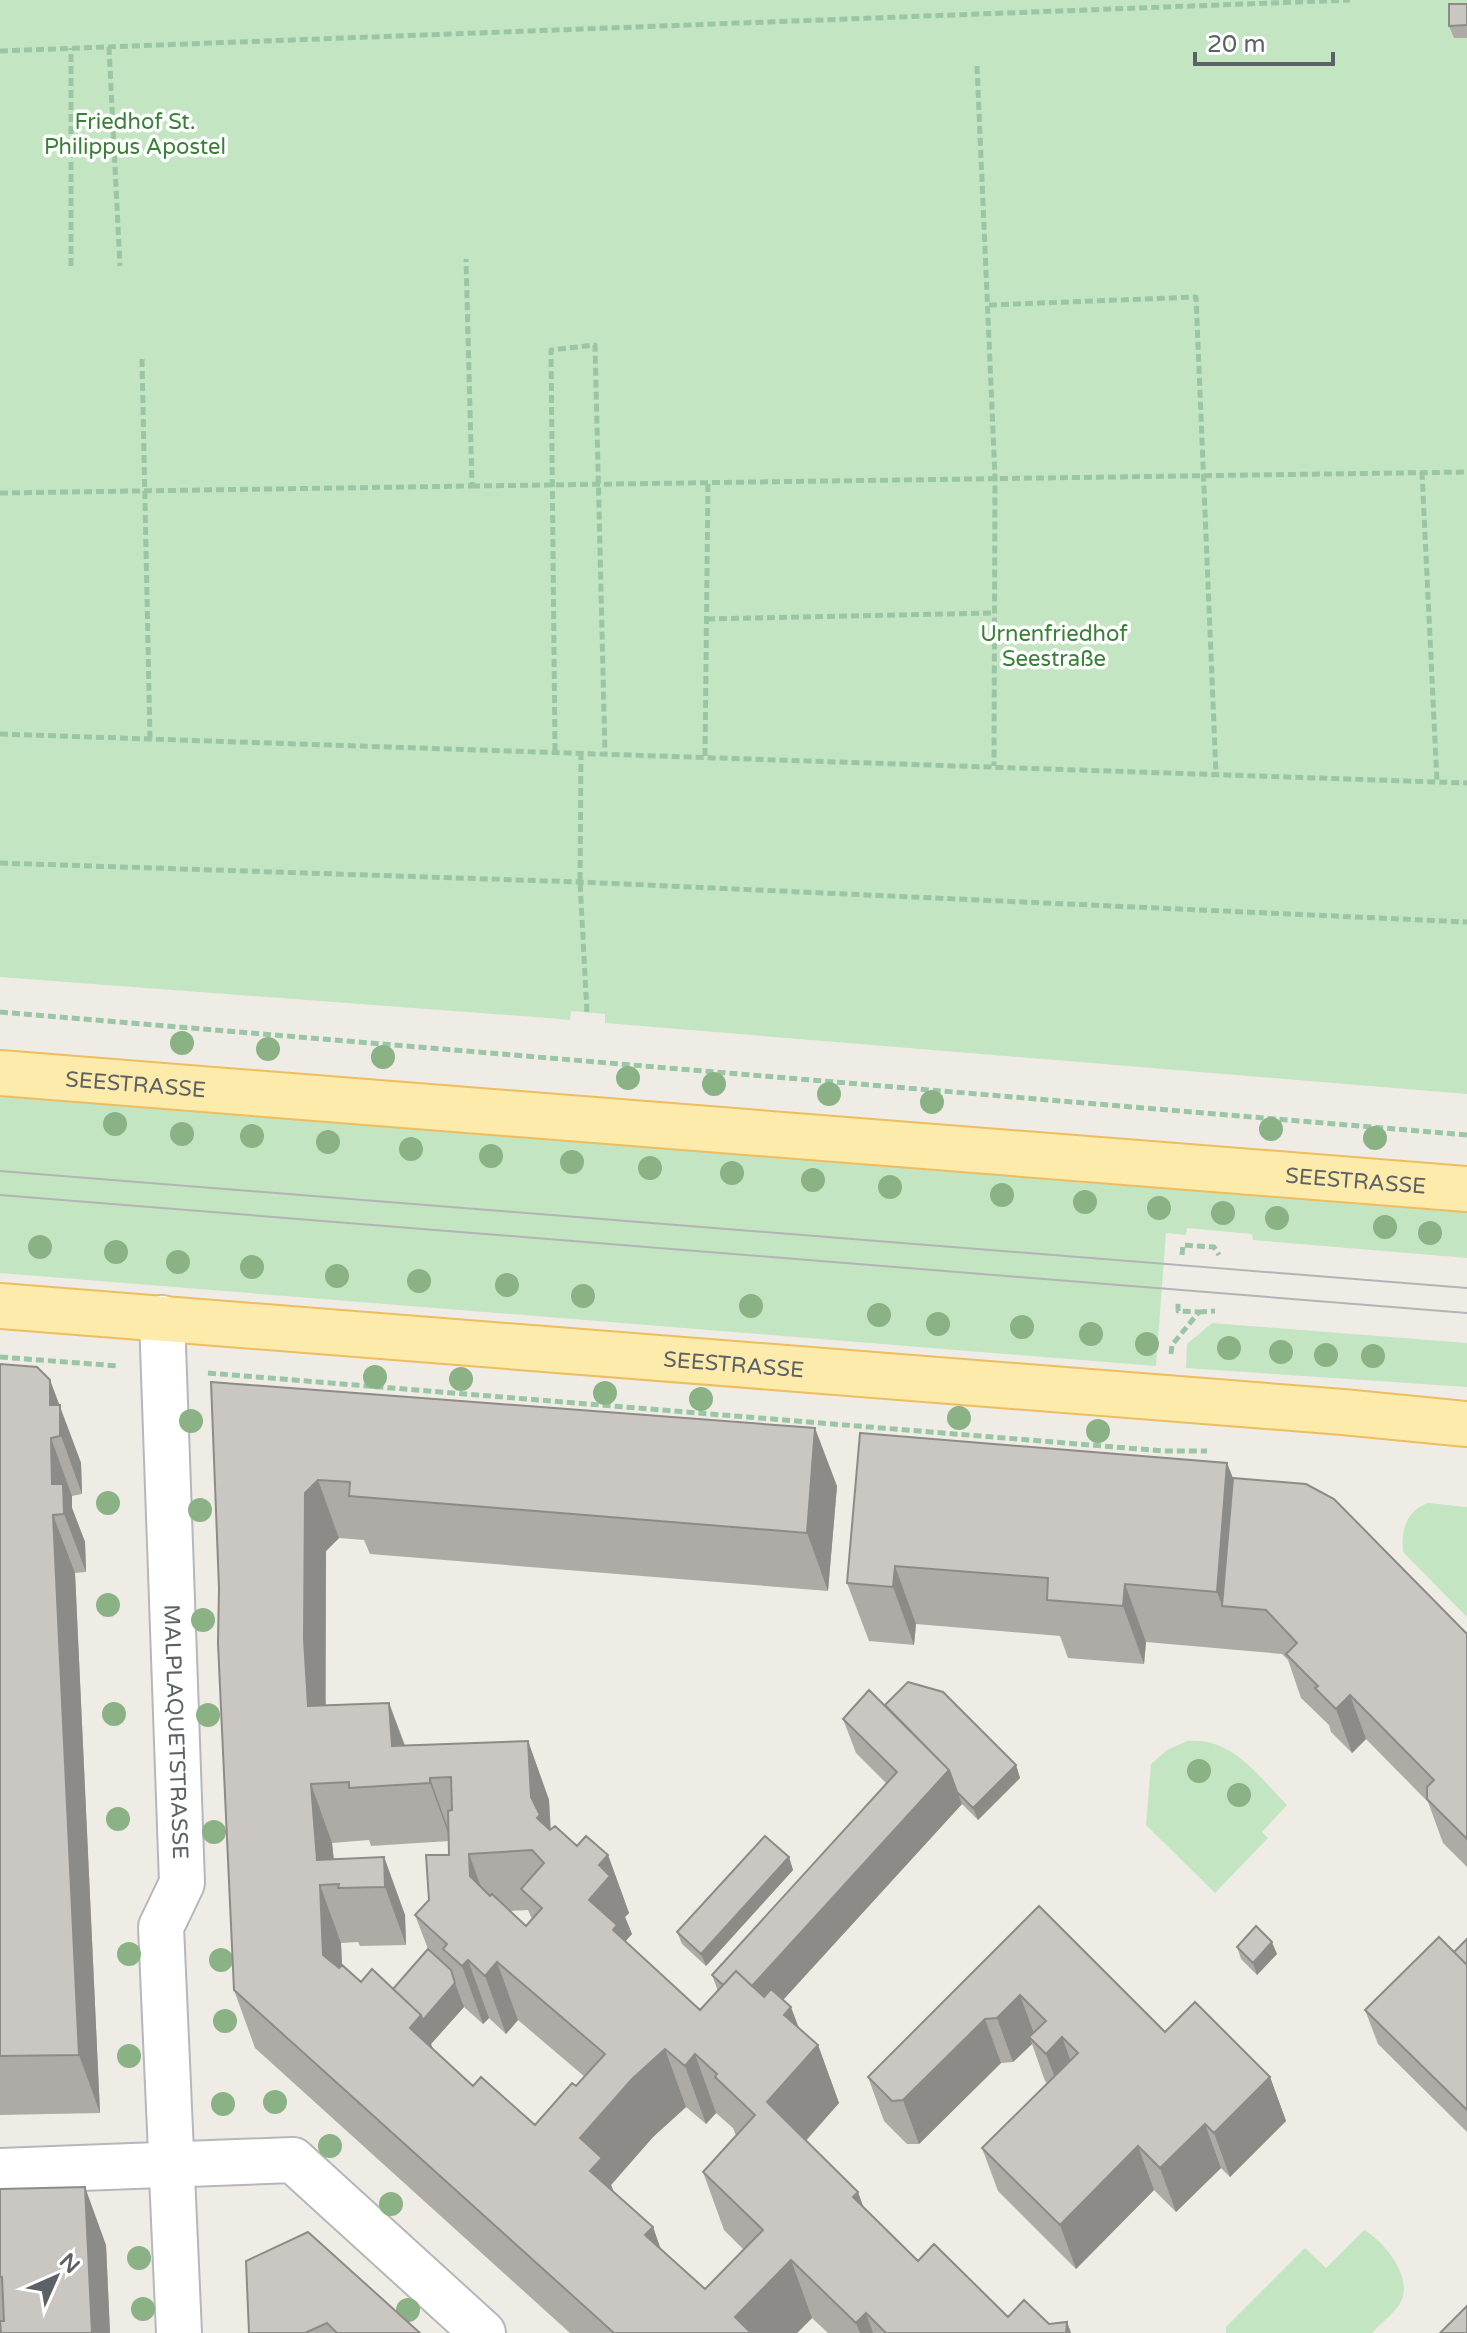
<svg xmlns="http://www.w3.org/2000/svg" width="1467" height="2333" font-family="'Varela Round',sans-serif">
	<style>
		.green { fill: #c4e5c2 }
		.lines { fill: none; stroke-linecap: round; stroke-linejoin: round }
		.minor-casing { stroke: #b5b7bb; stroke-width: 48 }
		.primary-casing { stroke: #edbd5f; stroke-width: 48 }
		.path { stroke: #9bc6a5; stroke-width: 5; stroke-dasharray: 8 4; stroke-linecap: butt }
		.minor { stroke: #fff; stroke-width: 44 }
		.primary { stroke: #fdebac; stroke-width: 44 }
		.tram { stroke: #b3b4b5; stroke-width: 2 }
		.tree { fill: #8ab285 }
		.wall { fill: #aeaba7; fill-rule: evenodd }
		.shaded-wall { fill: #8d8b88 }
		.building { fill: #cac7c2; stroke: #8d8b88; stroke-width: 2; fill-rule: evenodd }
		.labels { text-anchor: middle; stroke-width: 7; stroke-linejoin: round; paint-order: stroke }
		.park-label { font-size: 22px; fill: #388237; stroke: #fff }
		.street-label { font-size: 22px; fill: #5c6165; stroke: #fff }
	</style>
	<rect width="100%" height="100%" fill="#efece5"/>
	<path class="green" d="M0 0H1467V1094L605 1023V1014L571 1011 570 1020 548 1018 0 977Z
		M0 1094 1467 1211V1258L1253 1240 1252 1234 1187 1228 1186 1235 1166 1233 1156 1366 0 1273Z
		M1212 1323 1467 1343V1387L1186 1368 1187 1344Z
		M1428 1503 1467 1507V1617L1403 1552C1401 1530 1406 1511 1428 1503Z
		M1187 1741C1233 1737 1257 1775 1287 1805L1262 1832 1268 1838 1215 1893 1146 1825 1151 1764 1167 1750Z
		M1364 2230C1385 2242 1416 2280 1399 2305 1392 2315 1380 2324 1372 2333H1226V2327L1305 2248 1326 2268Z"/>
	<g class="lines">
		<g class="minor-casing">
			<g id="minor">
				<path id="s1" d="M162 1318 182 1883 161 1927 179 2333"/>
				<path d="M0 2171 293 2160 483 2333"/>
			</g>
		</g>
		<g class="primary-casing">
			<g id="primary">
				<path id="s2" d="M0 1073 1467 1189"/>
				<path id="s3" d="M0 1306 1343 1412 1467 1424"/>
			</g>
		</g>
		<path class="path" d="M109 47 120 266
			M0 51 1350 0
			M977 66 995 477 994 766
			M71 266V48
			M989 305 1196 297 1216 774
			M142 359 150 739
			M1422 472 1437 782
			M472 486 1467 472
			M0 493 472 486 466 259
			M707 619 994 613
			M0 734 1467 783
			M555 751 551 350 595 345 605 753
			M581 752 580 882 587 1013
			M705 756 708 482
			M0 863 580 882 1467 922
			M0 1012 1467 1135
			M1182 1255 1183 1245 1214 1247 1219 1255
			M1199 1312 1215 1311
			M1171 1354 1172 1345 1199 1312 1178 1311V1300
			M0 1357 119 1366
			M208 1373 1164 1451H1207"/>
		<use href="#minor" class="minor"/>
		<use href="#primary" class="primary"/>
		<path class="tram" d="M0 1171 1467 1288
			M0 1195 1467 1313"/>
	</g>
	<g class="tree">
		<circle cx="182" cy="1043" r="12"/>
		<circle cx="268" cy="1049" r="12"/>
		<circle cx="383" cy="1057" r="12"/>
		<circle cx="628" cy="1078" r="12"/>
		<circle cx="714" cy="1084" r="12"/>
		<circle cx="829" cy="1094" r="12"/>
		<circle cx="932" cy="1102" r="12"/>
		<circle cx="115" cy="1124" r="12"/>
		<circle cx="1271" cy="1129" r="12"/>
		<circle cx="182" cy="1134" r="12"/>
		<circle cx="252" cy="1136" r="12"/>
		<circle cx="1375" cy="1138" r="12"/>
		<circle cx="328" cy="1142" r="12"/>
		<circle cx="411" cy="1149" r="12"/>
		<circle cx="491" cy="1156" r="12"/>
		<circle cx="572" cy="1162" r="12"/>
		<circle cx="650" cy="1168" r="12"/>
		<circle cx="732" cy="1173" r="12"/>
		<circle cx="813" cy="1180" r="12"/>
		<circle cx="890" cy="1187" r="12"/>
		<circle cx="1002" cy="1195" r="12"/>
		<circle cx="1085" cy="1202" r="12"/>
		<circle cx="1159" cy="1208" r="12"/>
		<circle cx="1223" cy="1213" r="12"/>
		<circle cx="1277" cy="1218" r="12"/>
		<circle cx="1385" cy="1227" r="12"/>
		<circle cx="1430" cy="1233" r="12"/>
		<circle cx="40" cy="1247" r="12"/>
		<circle cx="116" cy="1252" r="12"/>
		<circle cx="178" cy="1262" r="12"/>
		<circle cx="252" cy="1267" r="12"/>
		<circle cx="337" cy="1276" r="12"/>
		<circle cx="419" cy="1281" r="12"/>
		<circle cx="507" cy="1285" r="12"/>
		<circle cx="583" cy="1296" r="12"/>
		<circle cx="751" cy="1306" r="12"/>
		<circle cx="879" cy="1315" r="12"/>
		<circle cx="938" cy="1324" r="12"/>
		<circle cx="1022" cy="1327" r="12"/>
		<circle cx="1091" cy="1334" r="12"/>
		<circle cx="1147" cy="1344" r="12"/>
		<circle cx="1229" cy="1348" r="12"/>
		<circle cx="1281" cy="1352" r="12"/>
		<circle cx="1326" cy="1355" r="12"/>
		<circle cx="1373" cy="1356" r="12"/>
		<circle cx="375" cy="1377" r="12"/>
		<circle cx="461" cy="1379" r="12"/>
		<circle cx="605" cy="1393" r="12"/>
		<circle cx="701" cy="1399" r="12"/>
		<circle cx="959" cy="1418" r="12"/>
		<circle cx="191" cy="1421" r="12"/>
		<circle cx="1098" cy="1431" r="12"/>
		<circle cx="108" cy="1503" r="12"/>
		<circle cx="200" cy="1510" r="12"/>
		<circle cx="108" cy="1605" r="12"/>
		<circle cx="203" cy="1620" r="12"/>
		<circle cx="114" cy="1714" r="12"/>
		<circle cx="208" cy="1715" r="12"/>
		<circle cx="1199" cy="1771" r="12"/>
		<circle cx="1239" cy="1795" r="12"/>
		<circle cx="118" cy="1819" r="12"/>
		<circle cx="214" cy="1832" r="12"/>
		<circle cx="129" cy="1954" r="12"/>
		<circle cx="221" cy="1960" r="12"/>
		<circle cx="225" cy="2021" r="12"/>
		<circle cx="129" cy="2056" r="12"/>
		<circle cx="275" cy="2102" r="12"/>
		<circle cx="223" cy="2104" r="12"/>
		<circle cx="330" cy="2146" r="12"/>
		<circle cx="391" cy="2204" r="12"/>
		<circle cx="139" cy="2258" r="12"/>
		<circle cx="143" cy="2309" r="12"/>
		<circle cx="408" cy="2310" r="12"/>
	</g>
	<path class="wall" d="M1467 4V38H1454L1449 26Z
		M0 1364 50 1380 81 1463 82 1494 72 1496V1508L85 1542 86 1572 75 1573 100 2113 0 2115Z
		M211 1382 837 1486 828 1591 370 1554 364 1540 339 1538 326 1551V1705L389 1703 405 1745 528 1741 549 1800 551 1830 577 1846 608 1855 629 1913 625 1917 632 1934 625 1941 700 2010 718 1991 712 1975 887 1784 856 1753 843 1719 885 1705 1016 1765 1020 1778 978 1820 962 1804 783 2000 799 2028 818 2045 839 2103 806 2141 863 2207 918 2261 1008 2317 1049 2324 1067 2322 1071 2333H828L812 2318 797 2333H570L255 2048 234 1990ZM369 1840 371 1846 449 1841V1855L429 1900 415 1915 428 1949 393 1989 361 1982 342 1965 341 1943 358 1942 360 1946 406 1945 405 1915 384 1857 334 1860 332 1843ZM528 1910 532 1919 526 1926 510 1911ZM464 2007 483 2024 489 2018 506 2034 518 2020 585 2077 535 2125 473 2086 433 2050 431 2044ZM686 2107 706 2124 716 2113 733 2128 736 2136 703 2172 724 2230 744 2250 705 2289 660 2249 653 2227 614 2192 611 2185 653 2137Z
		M860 1433 1227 1463 1233 1478 1467 1634V1867L1443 1843 1428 1802 1366 1739 1352 1753 1331 1732 1329 1725 1301 1698 1288 1660 1282 1654 1146 1642 1144 1664 1068 1658 1060 1636 916 1624 914 1645 869 1641 847 1583Z
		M789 1857 793 1870 706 1966 682 1944 677 1932Z
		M1039 1906 1165 2032 1270 2077 1286 2121 1230 2177 1221 2168 1176 2212 1154 2190 1076 2269 998 2191 982 2148 1047 2083 1045 2081 1032 2044 1013 2062 1001 2063 919 2144H907L884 2121 868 2077Z
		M1467 1939V2132L1378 2044 1365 2010 1454 1952Z
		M1237 1947 1277 1954 1257 1975 1241 1959Z
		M0 2189 106 2245 110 2333H0Z
		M246 2261 420 2333H249Z"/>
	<path class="shaded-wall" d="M50 1380 81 1463 82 1494 50 1405Z
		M815 1428 837 1486 828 1591 807 1533Z
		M51 1438 72 1496V1508L85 1542 86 1572 64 1514 52 1484Z
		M1227 1463 1249 1521 1222 1606 1238 1650 1217 1592Z
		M318 1480 339 1538 326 1551 325 1697 330 1764 308 1706 304 1639 305 1493Z
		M53 1515 75 1573 100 2113 79 2055Z
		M895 1566 916 1624 914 1645 893 1587Z
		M1125 1584 1146 1642 1144 1664 1123 1606Z
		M1350 1695 1366 1739 1352 1753 1336 1709Z
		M389 1703 410 1761 392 1746Z
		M528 1741 549 1800 551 1845 537 1818 531 1797Z
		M1016 1765 1020 1778 978 1820 973 1808Z
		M949 1770 962 1804 752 2034 739 2000Z
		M430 1778 451 1837V1841L430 1783Z
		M311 1784 332 1843 336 1884 317 1860Z
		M469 1854 490 1912 470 1876Z
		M608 1855 629 1913 625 1917 632 1934 624 1943 589 1900 599 1865Z
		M384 1857 405 1915 406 1945 385 1887Z
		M789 1857 793 1870 706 1966 701 1954Z
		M320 1885 341 1943 344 2013 323 1955Z
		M1272 1942 1277 1954 1257 1975 1253 1963Z
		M468 1960 489 2018 483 2024 462 1966Z
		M497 1962 518 2020 506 2034 485 1976Z
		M455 1983 464 2007 431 2044 442 2074 410 2028 421 2015Z
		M1020 1995 1036 2039 1029 2037 1032 2044 1013 2062 997 2018Z
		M791 2007 809 2055 818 2045 839 2103 788 2160 767 2102 784 2015Z
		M985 2019 1001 2063 919 2144 903 2100Z
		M1062 2037 1078 2081 1062 2097 1046 2054Z
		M665 2049 686 2107 653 2137 611 2185 623 2216 590 2171 580 2138 632 2079Z
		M695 2054 716 2113 706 2124 685 2066Z
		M1270 2077 1286 2121 1230 2177 1214 2133Z
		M1205 2124 1221 2168 1176 2212 1160 2168Z
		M1138 2146 1154 2190 1076 2269 1060 2225Z
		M85 2187 106 2245 110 2333H92Z
		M858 2192 879 2250 853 2197Z
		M653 2227 674 2286 645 2235Z
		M791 2260 812 2318 797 2333H740L735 2317Z
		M866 2313 873 2333H860L856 2323Z
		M1067 2322 1071 2333H1066Z"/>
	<path class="building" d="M1449 4H1467V25L1449 26Z
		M0 1364 37 1367 50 1380V1405H60V1436L51 1438 52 1484H63L64 1514 53 1515 79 2055 0 2056Z
		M211 1382 815 1428 807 1533 349 1496 350 1482 318 1480 305 1493 304 1639 308 1706 389 1703 392 1746 528 1741 531 1797 540 1815 537 1818 550 1830 555 1826 577 1846 586 1836 608 1855 599 1865 610 1876 589 1900 617 1925 613 1930 700 2010 736 1971 764 1997 771 1989 791 2007 784 2015 818 2045 767 2102 858 2192 853 2197 918 2261 934 2244 1008 2317 1024 2300 1049 2324 1067 2322 1066 2333H886L866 2313 856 2323 791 2260 735 2317 751 2333H614L234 1990 218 1643 219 1588ZM451 1777 452 1810 448 1811 449 1855H426L429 1900 415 1915 447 1944 443 1949 462 1966 468 1960 485 1976 497 1962 605 2054 576 2086 572 2083 535 2125 481 2077 473 2086 410 2028 421 2015 372 1969 361 1982 342 1965 339 1968 323 1955 320 1885 339 1884 338 1888 385 1887 384 1857 317 1860 311 1784 349 1782V1788L430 1783V1778ZM532 1850 544 1863 521 1889 542 1908 526 1926 492 1894 490 1896 470 1876 469 1854ZM665 2049 685 2066 695 2054 717 2074 715 2077 755 2115 703 2172 763 2230 705 2289 645 2235 653 2227 590 2171 602 2158 580 2138 632 2079Z
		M860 1433 1227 1463 1217 1592 1125 1584 1123 1606 1047 1600 1048 1578 895 1566 893 1587 847 1583Z
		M1233 1478 1306 1484 1334 1499 1467 1634V1839L1427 1799V1787L1434 1780 1350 1695 1336 1709 1315 1688 1318 1686 1286 1654 1297 1643 1266 1610 1222 1606Z
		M908 1682 943 1692 1016 1765 973 1808 957 1792 949 1770 885 1705Z
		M869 1690 949 1770 752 1986 736 1971 723 1985 712 1975 897 1772 843 1719Z
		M765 1836 789 1857 701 1954 677 1932Z
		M1039 1906 1165 2032 1195 2002 1270 2077 1214 2133 1205 2124 1160 2168 1138 2146 1060 2225 982 2148 1078 2053 1062 2037 1046 2054 1029 2037 1046 2021 1020 1995 997 2018 985 2019 903 2100 892 2101 868 2077Z
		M1256 1926 1272 1942 1253 1963 1237 1947Z
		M1439 1937 1467 1965V2110L1365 2010Z
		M1467 1939V1965L1454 1952Z
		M428 1949 451 1970 455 1983 423 2020 421 2015 393 1989Z
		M85 2187 92 2333H1L0 2321H4L2 2277H0V2189Z
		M308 2232 420 2333H337L327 2323 305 2333H249L246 2261Z
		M1467 2306V2333H1440Z"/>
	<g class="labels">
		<g class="park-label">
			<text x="135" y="129">Friedhof St.<tspan x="135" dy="25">Philippus Apostel</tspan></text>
			<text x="1054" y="641">Urnenfriedhof<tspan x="1054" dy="25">Seestraße</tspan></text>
		</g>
		<g class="street-label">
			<text dy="8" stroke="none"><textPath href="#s2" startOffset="136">SEESTRASSE</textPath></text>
			<text dy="8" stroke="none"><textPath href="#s2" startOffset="1360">SEESTRASSE</textPath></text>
			<text dy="8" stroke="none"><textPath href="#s3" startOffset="736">SEESTRASSE</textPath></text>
			<text dy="8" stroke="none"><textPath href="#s1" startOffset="414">MALPLAQUETSTRASSE</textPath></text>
		</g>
	</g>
	<g transform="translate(56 2277) rotate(45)" stroke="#ffffff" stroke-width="6" paint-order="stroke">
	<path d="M0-6L14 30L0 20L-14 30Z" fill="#5c6165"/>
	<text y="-12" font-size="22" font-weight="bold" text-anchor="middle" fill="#5c6165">N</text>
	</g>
	<path d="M1195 52v12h138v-12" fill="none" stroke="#5c6165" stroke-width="4"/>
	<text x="1207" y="52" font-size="24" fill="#5c6165" stroke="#ffffff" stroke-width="6" paint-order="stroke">20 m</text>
</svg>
